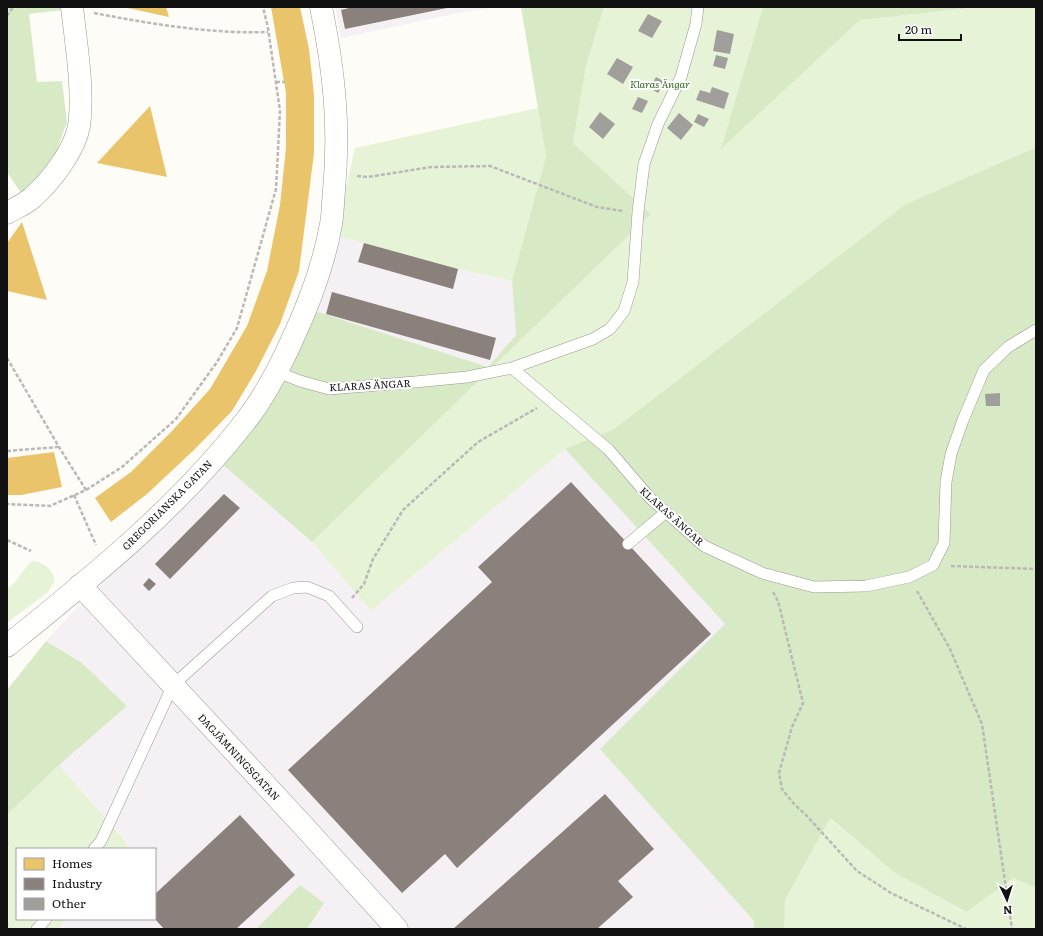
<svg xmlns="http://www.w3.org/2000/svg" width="1043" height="936" font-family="Literata,serif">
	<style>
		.industrial { fill: #f5f0f3 }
		.green { fill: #e7f3d7 }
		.forest { fill: #d8eac5 }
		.homes { fill: #e9c46a }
		.industry { fill: #8a817c }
		.building { fill: #a19f9c }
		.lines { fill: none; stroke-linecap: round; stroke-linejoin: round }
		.lane-casing { stroke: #979795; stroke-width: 12 }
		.street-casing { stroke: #979795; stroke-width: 23 }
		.path { stroke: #b9b9b8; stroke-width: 2.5; stroke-dasharray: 4 2; stroke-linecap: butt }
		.lane { stroke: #fffffe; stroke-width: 11 }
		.street { stroke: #fffffe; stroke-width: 22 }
		.labels { text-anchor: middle; stroke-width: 4; stroke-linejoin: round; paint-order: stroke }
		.park-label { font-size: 10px; font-style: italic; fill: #2f6b1f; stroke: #fff }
		.street-label { font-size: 10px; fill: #111; stroke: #fff }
	</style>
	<rect width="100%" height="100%" fill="#fdfcf7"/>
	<path class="industrial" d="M335 7H499L463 12 341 38Z
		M335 236 364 243 458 269 512 281 516 335 488 367 315 311Z
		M565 449 725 624 600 749 754 921 753 929H307L323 903 300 885 256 929H58L67 919H155V849H125L129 844 59 765 127 706 82 663 46 641 69 616 222 464 312 542 371 611Z"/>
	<path class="green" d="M604 7H763L722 148 860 20 980 7H1036V147L906 204 614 429 565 449 371 611 312 542 651 214 573 143 586 66Z
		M538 108 546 156 512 281 458 269 364 243 335 236 355 148Z
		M32 561C43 561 55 571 54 582L48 592 7 623V588C19 582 22 569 32 561Z
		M59 765 129 845 125 849H17V919H67L58 929H7V815Z
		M829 818 895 873 965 912 1015 878 1036 888V929H784L785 900Z"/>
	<path class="forest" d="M7 7H63V10L29 14 37 82 62 81 67 122 52 164 21 193 7 172Z
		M521 7H604L586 66 573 143 651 214 312 542 222 464 277 395 315 311 488 367 516 335 512 281 546 156Z
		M763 7H980L860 20 721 149Z
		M1036 147V888L1014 878 966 912 895 873 830 818 785 900 784 929H753L754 921 600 749 725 624 565 449 614 429 906 204Z
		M46 641 82 663 127 706 59 765 7 815V690Z
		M300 885 324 903 307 929H256Z"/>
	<path class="homes" d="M128 7H166L169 17 128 8Z
		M271 7H300L309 49 314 95V153L299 271 280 324 256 371 232 411 195 449 147 494 111 522 95 498 131 472 172 431 210 389 247 326 267 271 280 205 286 148V93Z
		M150 106 167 177 97 163Z
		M22 222 47 300 7 291V243Z
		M54 452 62 487 21 495H7V458Z"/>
	<path class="industry" d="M353 7H447V8L345 29 341 10Z
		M364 243 458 269 453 289 358 262Z
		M332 292 496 338 490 360 326 314Z
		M571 482 711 634 457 868 445 854 402 893 288 770 492 582 478 567Z
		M224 494 240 508 170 579 155 564Z
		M149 578 156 584 149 591 143 585Z
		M605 794 654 849 618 881 633 897 597 929H453Z
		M240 815 295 875 236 929H164L155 919V894Z"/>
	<path class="building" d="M648 14 662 21 652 38 638 31Z
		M717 30 734 34 730 54 713 51Z
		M716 55 728 58 725 69 713 66Z
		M617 58 633 67 623 84 607 74Z
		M656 77 665 82 658 93 650 88Z
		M712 87 729 93 724 109 696 100 700 90 710 93Z
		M638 97 648 101 642 113 632 109Z
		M600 112 615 124 603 139 589 127Z
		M679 113 693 125 681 140 667 128Z
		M698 114 709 119 704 127 694 122Z
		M1000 393V406H986L985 394Z"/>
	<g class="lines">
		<g class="lane-casing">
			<path id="lane" d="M512 368 609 450 650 498 704 546 762 573 814 587 866 586 909 577 933 565 944 543 946 482 951 454 963 420 984 370 1008 347 1036 330
				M277 372 300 381 329 389 415 382 467 377 512 368 593 339 610 329 624 311 633 282 638 212 644 164 658 124 681 77 696 24 698 7
				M628 544 666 512
				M94 849 101 841 173 685 272 596 293 588 307 587 329 596 357 627
				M37 929 46 919"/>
		</g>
		<g class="street-casing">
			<path id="street" d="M7 213C15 208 26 204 33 197 51 181 75 150 79 126 84 91 76 43 72 7
				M80 585 298 820 397 929
				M7 646C91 578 177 509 244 423 264 398 279 369 292 340 309 304 324 264 331 224 333 213 333 201 334 190 340 126 334 70 321 7"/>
		</g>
		<path class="path" d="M94 13C152 24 210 34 268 32
			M7 16 13 7
			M276 82H285
			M357 176 368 177 431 167 490 166 597 207 623 211
			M7 358 59 447 86 490 50 506 7 504
			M7 451 58 447
			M86 490 122 467 176 419 217 362 237 328 276 189 280 111 268 28 263 7
			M74 495 96 545
			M7 540 31 551
			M951 566 1036 569
			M917 591 950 649 982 724 1012 929
			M773 592 778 601 782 617 803 703 792 727 779 773 782 789 794 804 806 815 857 871 891 893 966 929
			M352 598 364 584 373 559 403 510 478 442 537 408"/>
		<use href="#lane" class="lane"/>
		<use href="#street" class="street"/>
	</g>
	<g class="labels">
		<g class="park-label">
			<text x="660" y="88">Klaras Ängar</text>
		</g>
		<g class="street-label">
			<text transform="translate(370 385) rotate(-3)" y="4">KLARAS ÄNGAR</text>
			<text transform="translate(167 505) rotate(-45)" y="4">GREGORIANSKA GATAN</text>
			<text transform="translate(672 516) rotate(42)" y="4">KLARAS ÄNGAR</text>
			<text transform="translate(239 757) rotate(47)" y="4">DAGJÄMNINGSGATAN</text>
		</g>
	</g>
	<rect width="1043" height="936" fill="none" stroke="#111111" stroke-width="16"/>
	<rect x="16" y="848" width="140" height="72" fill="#ffffff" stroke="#a0a0a0"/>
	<rect x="24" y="858" width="20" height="12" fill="#e9c46a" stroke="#a0a0a0"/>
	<text x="52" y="868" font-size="12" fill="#111111">Homes</text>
	<rect x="24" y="878" width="20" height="12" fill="#8a817c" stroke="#a0a0a0"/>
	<text x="52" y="888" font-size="12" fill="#111111">Industry</text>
	<rect x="24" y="898" width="20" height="12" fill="#a19f9c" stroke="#a0a0a0"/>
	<text x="52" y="908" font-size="12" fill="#111111">Other</text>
	<g transform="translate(1007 900) rotate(176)" stroke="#ffffff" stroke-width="3" paint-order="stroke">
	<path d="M0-3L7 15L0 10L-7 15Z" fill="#111111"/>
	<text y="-6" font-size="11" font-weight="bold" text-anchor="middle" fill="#111111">N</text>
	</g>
	<path d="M899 34v6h62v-6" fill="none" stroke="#111111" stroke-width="2"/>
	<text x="905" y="34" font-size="12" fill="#111111" stroke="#ffffff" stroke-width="3" paint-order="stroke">20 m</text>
</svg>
